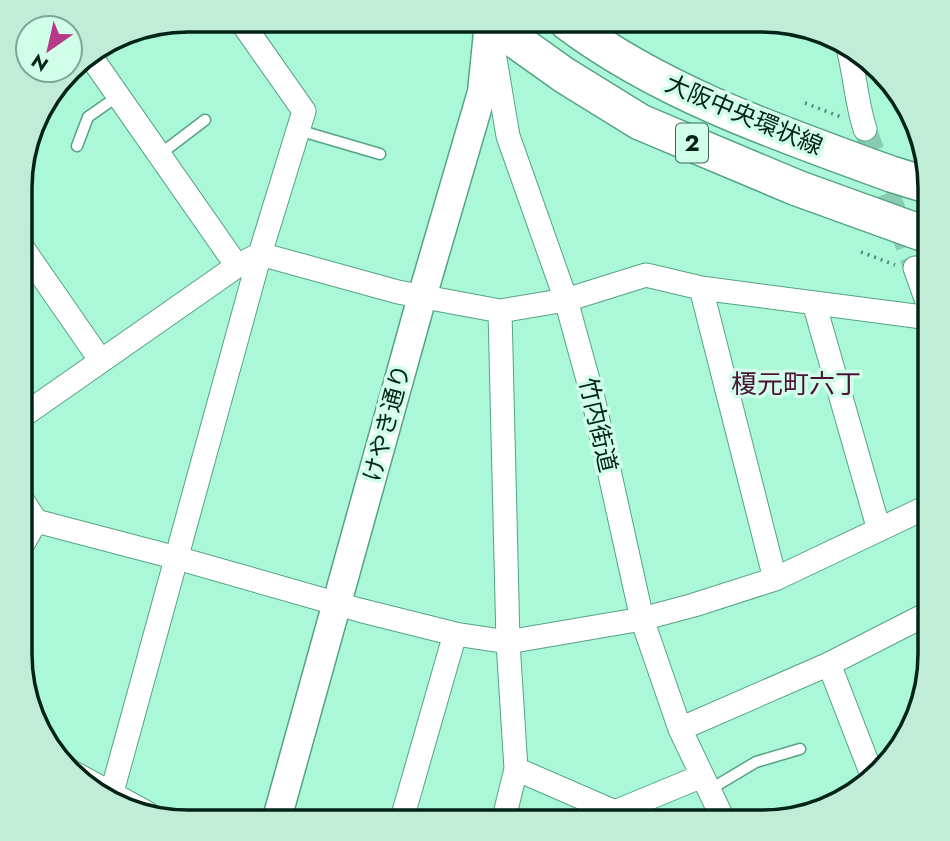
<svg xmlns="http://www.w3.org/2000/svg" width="950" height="841" font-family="Jost,'Noto Sans JP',sans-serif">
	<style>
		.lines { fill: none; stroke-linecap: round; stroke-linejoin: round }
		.minor-tunnel { stroke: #88cdb1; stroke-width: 23; stroke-dasharray: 23 11; stroke-linecap: butt }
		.service-casing { stroke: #56a384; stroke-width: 13 }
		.minor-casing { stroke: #56a384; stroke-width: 25 }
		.tertiary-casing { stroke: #56a384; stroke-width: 31 }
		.primary-casing { stroke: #56a384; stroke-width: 38 }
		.path { stroke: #548b75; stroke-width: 3.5; stroke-dasharray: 2 5; stroke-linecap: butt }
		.service { stroke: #fff; stroke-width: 10 }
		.minor { stroke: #fff; stroke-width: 23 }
		.tertiary { stroke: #fff; stroke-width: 28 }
		.primary { stroke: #fff; stroke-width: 35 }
		.rail-casing { stroke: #538973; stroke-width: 8 }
		.rail { stroke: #d1fee9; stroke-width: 5; stroke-dasharray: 16; stroke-linecap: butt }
		.primary-bridge-casing { stroke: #56a384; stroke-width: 38; stroke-linecap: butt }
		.primary-bridge { stroke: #fff; stroke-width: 35 }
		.labels { text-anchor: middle; stroke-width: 7; stroke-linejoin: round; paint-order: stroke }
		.shield { fill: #d1fee9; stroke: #406556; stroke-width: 2 }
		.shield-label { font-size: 23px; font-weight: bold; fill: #022317 }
		.street-label { font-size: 24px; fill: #022317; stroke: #d1fee9 }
		.neighbourhood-label { font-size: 26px; fill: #4d1137; stroke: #d1fee9 }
		.rim { fill: none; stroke: #022317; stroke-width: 3.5 }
	</style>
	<rect width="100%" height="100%" fill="#aaf8d7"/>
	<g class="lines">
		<path class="minor-tunnel" d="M865 129 915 268"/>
		<g class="service-casing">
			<path id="service" d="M298 130 380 154
				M77 146 88 117 118 96
				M159 155 205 120
				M709 790 756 762 800 749"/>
		</g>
		<g class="minor-casing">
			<path id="minor" d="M847 44C855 72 856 102 865 129
				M493 47 508 136 566 300 593 398 642 619 680 729 724 821
				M22 247 101 361
				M237 266 260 254 398 292 500 311 566 300 646 275 701 288 930 318
				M915 268 930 310
				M701 288 775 579
				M814 303 879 530
				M500 311 508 642 516 769
				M21 417 237 266 89 54
				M21 498 36 521 177 558 359 610 455 634 508 642 642 619 694 605 775 579 931 505
				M20 549 36 521
				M829 664 874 780
				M680 729 829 664 931 612
				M63 767 147 813
				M106 799 112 792 260 254 304 111 245 27
				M401 822 455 634
				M503 822 516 769 615 812 702 776"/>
		</g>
		<g class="tertiary-casing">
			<path id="tertiary" d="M276 822 422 297 482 92 489 23"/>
		</g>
		<g class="primary-casing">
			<path id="primary" d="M567 22C661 93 781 134 891 174
				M491 23 564 75 640 122 797 188 930 236"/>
		</g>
		<path class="path" d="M805 103 841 117
			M861 252 895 265"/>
		<use href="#service" class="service"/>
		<use href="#minor" class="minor"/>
		<use href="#tertiary" class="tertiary"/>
		<use href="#primary" class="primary"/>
		<g class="rail-casing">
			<path id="rail" d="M896 87 930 195"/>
		</g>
		<use href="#rail" class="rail"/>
		<g class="primary-bridge-casing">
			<path id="primary-bridge" d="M891 174 930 186"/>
		</g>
		<use href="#primary-bridge" class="primary-bridge"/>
	</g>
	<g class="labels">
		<rect class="shield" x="676" y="123.5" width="32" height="39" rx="5"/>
		<g class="shield-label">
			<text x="692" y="151">2</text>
		</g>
		<g class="street-label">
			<text transform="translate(744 115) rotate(23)" y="8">大阪中央環状線</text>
			<text transform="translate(387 423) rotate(-75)" y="8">けやき通り</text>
			<text transform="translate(598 425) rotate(77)" y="8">竹内街道</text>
		</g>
		<g class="neighbourhood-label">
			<text x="796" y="393">榎元町六丁</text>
		</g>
	</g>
	<path d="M0 0H950V841H0ZM188 32H762A156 156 0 0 1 918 188V654A156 156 0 0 1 762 810H188A156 156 0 0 1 32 654V188A156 156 0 0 1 188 32Z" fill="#c0ecd8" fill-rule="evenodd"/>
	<path class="rim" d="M188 32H762A156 156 0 0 1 918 188V654A156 156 0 0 1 762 810H188A156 156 0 0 1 32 654V188A156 156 0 0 1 188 32Z"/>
	<g transform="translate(49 49) rotate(214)"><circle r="33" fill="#d1fee9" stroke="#7ea695" stroke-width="2"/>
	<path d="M0-5L12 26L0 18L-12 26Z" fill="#b73a89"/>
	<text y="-10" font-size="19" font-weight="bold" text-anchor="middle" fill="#022317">N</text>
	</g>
</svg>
